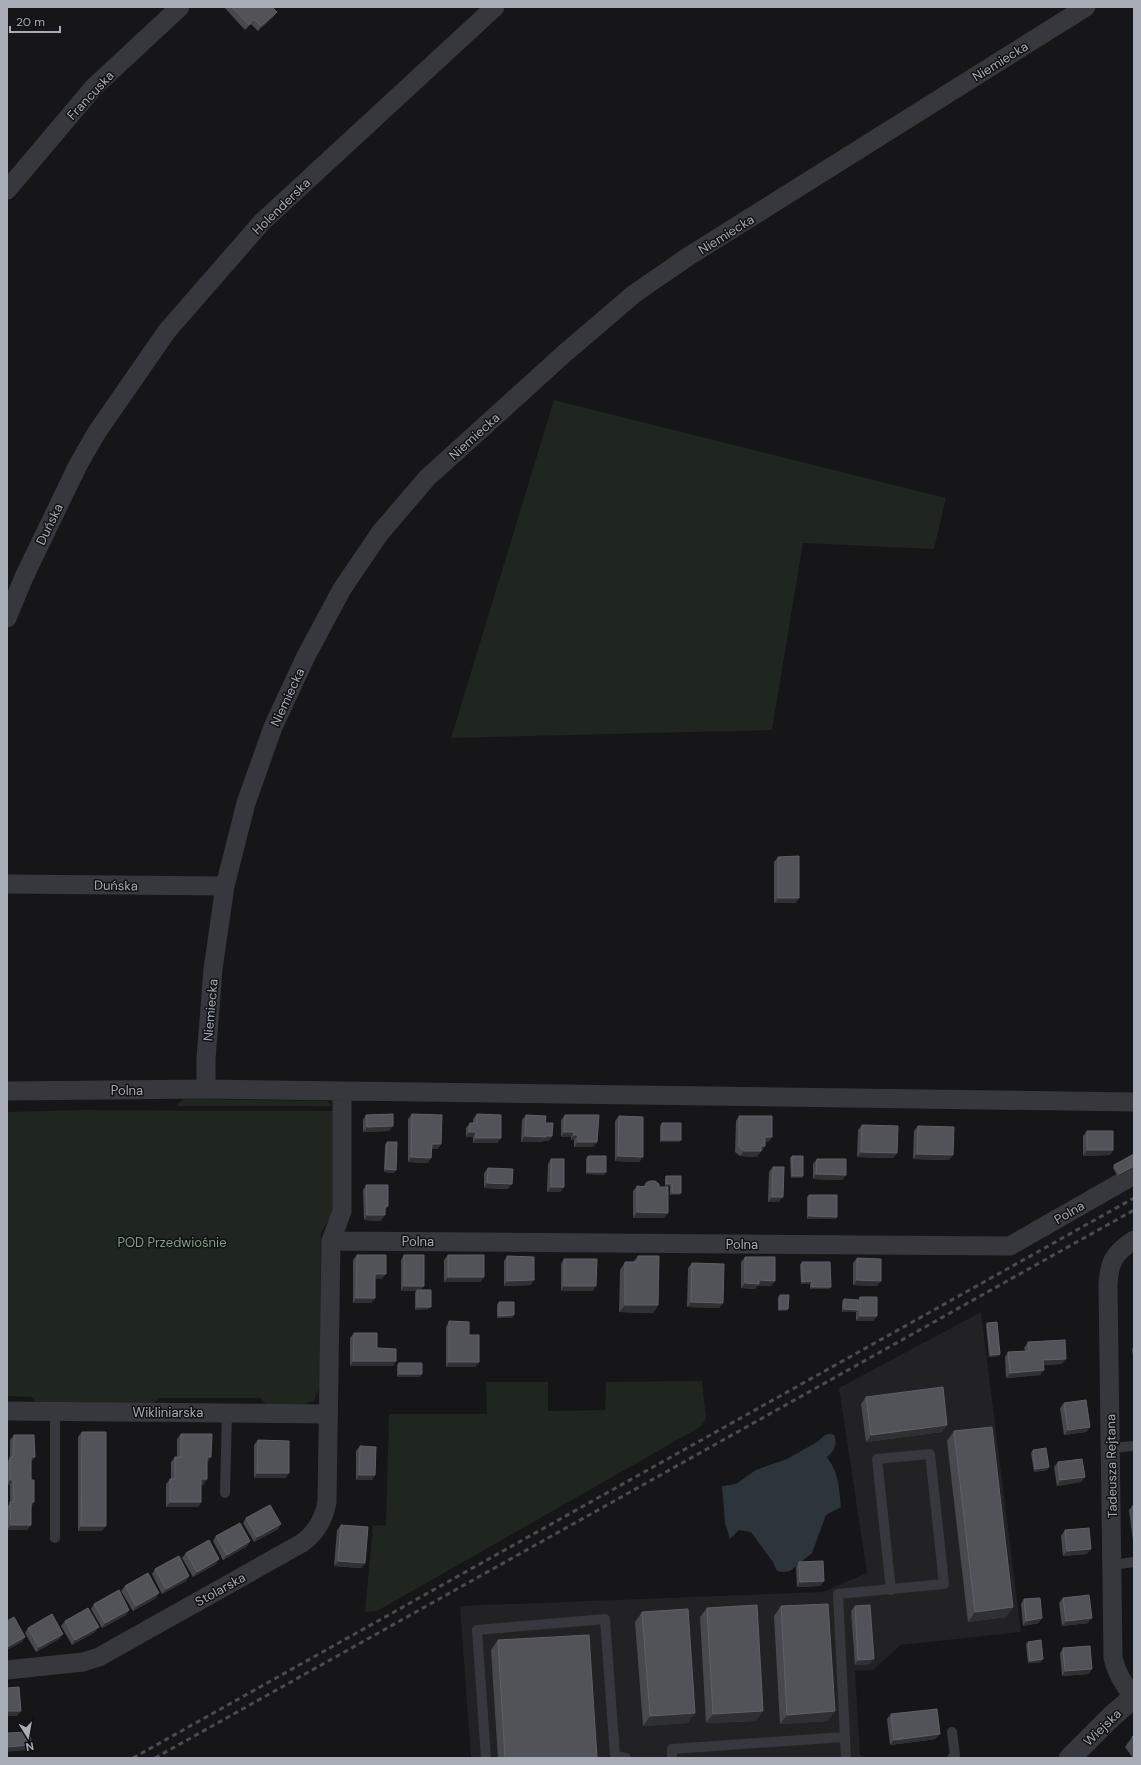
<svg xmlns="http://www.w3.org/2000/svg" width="1141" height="1765" font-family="'DM Sans',sans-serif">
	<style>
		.built { fill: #222225 }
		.green { fill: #1e261f }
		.water { fill: #2c353c }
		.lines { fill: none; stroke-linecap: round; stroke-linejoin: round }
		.service { stroke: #37383d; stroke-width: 10 }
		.minor { stroke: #37383d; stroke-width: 19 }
		.tertiary { stroke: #37383d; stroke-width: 22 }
		.rail { stroke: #4a4c52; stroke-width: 3; stroke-dasharray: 5 4; stroke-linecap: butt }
		.wall { fill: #47494d }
		.shaded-wall { fill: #2f3033 }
		.building { fill: #525359; stroke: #5f6168 }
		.labels { text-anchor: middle; stroke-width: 3; stroke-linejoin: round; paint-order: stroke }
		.street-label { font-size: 13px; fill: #a8adb8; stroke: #111113 }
		.park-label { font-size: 13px; fill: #7fa381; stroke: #111113 }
	</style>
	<rect width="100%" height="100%" fill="#161618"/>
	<path class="built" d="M981 1312 1021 1632 901 1645 873 1670 855 1671 860 1755 868 1758H471L460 1606 823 1592 867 1573 839 1388Z"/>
	<path class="green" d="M554 400 946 498 934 549 803 543 772 730 451 738Z
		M183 1099 328 1101 332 1106H176Z
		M84 1110 333 1111V1212L321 1233 320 1387 314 1401 302 1405H267L260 1398H160L152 1404 37 1403 31 1397 7 1396V1112Z
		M702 1381 706 1419 700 1427 377 1611 365 1612 373 1526 386 1525 389 1414H487L486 1382H548V1411L605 1410 606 1382Z"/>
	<path class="water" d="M830 1434 834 1435C838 1444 834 1451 827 1457 839 1474 839 1487 841 1507L826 1515 812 1553 790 1571 783 1572 777 1571 773 1562 751 1532 739 1530 730 1539 725 1523 722 1486 736 1484 756 1470 787 1459 817 1442 825 1435Z"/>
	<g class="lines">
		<path class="service" d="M55 1412V1538
			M1111 1448 1134 1446
			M225 1493 227 1412
			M1112 1565 1134 1562
			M952 1732 955 1755 952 1758
			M486 1758 477 1630 605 1619 615 1756 626 1758
			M672 1758V1749L844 1737
			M846 1758 838 1594 944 1584 930 1454 877 1459 891 1590"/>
		<path class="minor" d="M7 190 94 87 180 7
			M7 618 24 577 78 465 97 432 167 331 262 222 495 7
			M7 884 225 886
			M206 1089V1059L213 969 225 886 246 803 273 727 306 656 342 589 380 533 427 478 565 353 634 294 689 256 1086 7
			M7 1091 206 1089 1134 1102
			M331 1241 1010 1246 1134 1175
			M7 1411 328 1414
			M7 1670 83 1662 99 1657 302 1543C316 1533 324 1519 327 1502L331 1241 342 1211V1091
			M1133 1697C1124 1684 1116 1673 1113 1657L1108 1285C1109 1262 1114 1253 1134 1240"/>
		<path class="tertiary" d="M1070 1758 1112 1716 1134 1697"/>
		<path class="rail" d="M133 1758 1134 1198
			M155 1758 1134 1210"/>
	</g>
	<path class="wall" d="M224 7H272L277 12 273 17 258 31 251 24 245 30Z
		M778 857 796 903H774V862Z
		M412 1114 438 1149H432L428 1163 408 1162V1119Z
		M477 1114 501 1138 497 1143H473V1137H466V1128L470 1123H473V1119Z
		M366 1115 389 1131 363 1132V1120Z
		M526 1115 545 1123 552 1136 549 1141H543L542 1142H521L522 1120Z
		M565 1115 597 1142 593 1147H574V1140H571V1137H561V1120Z
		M619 1116 643 1157 639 1162 615 1161V1121Z
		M739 1116 769 1142H765L762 1151H761L757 1157 740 1156 735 1152 736 1121Z
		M662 1123 681 1140 679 1142H660V1126Z
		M862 1125 897 1153 893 1158 857 1157 858 1130Z
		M918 1126 949 1160 913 1159 914 1131Z
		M1087 1131 1113 1150 1110 1155 1083 1156V1136Z
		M387 1142 394 1173 384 1172 385 1145Z
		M1134 1154V1168L1118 1177 1113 1168 1114 1165Z
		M588 1156 604 1175 586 1174V1159Z
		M792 1156 803 1176 801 1178H791L790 1158Z
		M551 1159 564 1187 560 1192H547L548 1164Z
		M817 1159 846 1175 842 1180 813 1179V1164Z
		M773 1167 779 1202H768L769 1172Z
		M488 1168 508 1189 484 1188V1173Z
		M666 1176 681 1193 679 1195H670V1186L665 1187V1179Z
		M646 1183 659 1187 664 1218H633V1191L637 1186 643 1187Z
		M366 1185 388 1206 385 1210 381 1221 364 1220 363 1190Z
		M809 1195 837 1217 835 1219H807V1197Z
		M357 1255 382 1279H375V1298L371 1303H353V1260Z
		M404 1255 421 1290 429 1309 415 1310V1293L416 1291H401V1260Z
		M448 1255 484 1277 480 1282H444V1260Z
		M507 1256 531 1285 504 1286V1261Z
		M638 1256 658 1305 653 1313 619 1312 620 1270 625 1262H633Z
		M745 1257 771 1286H757L755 1289 741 1288V1262Z
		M857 1258 877 1286 853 1285V1263Z
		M564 1259 593 1291H561V1264Z
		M802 1262 831 1287 829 1289H810V1284H801L800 1265Z
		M692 1263 723 1303 719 1308 687 1307 688 1268Z
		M780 1295 787 1311H778V1297Z
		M860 1297 877 1316 873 1321H856V1312H842V1302L844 1299 858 1300Z
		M499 1302 512 1318H497V1305Z
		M449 1321 469 1335 479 1362 475 1367H446V1327Z
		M987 1323 1000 1354 999 1356 989 1357 986 1326Z
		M354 1333 396 1361 393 1366H350V1338Z
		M1028 1342 1062 1364 1043 1365 1044 1370 1040 1375 1006 1378 1005 1357 1008 1352 1025 1351 1024 1348Z
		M1134 1347V1362L1132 1349Z
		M399 1363 420 1377H397V1365Z
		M866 1397 942 1432 866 1442 861 1404Z
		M1064 1403 1090 1427 1086 1432 1064 1435 1060 1408Z
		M954 1431 1013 1607 1006 1617 968 1622 947 1441Z
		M82 1432 102 1531H78V1437Z
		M181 1434 208 1462H207V1479L203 1485H201V1502L198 1507H166V1484L170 1479H171V1462L175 1457H177V1439Z
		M14 1435 35 1457 31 1462V1525L27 1530H7V1507L10 1503V1485H7V1462L10 1458V1440Z
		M258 1440 289 1473 285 1478H254V1445Z
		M360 1446 375 1475 372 1480H356V1451Z
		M1033 1450 1049 1467 1047 1470 1034 1472 1031 1453Z
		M1058 1462 1085 1477 1081 1482 1057 1486 1054 1467Z
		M1133 1505H1134V1541H1133L1129 1510Z
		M246 1518 278 1529 254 1542 243 1523Z
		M341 1525 362 1568 334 1566 337 1530Z
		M1065 1530 1087 1554 1063 1556 1061 1536Z
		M216 1536 250 1541 247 1546 223 1560 213 1541Z
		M186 1553 219 1559 216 1564 193 1577 182 1558Z
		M799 1562 824 1581 820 1586 797 1587 796 1567Z
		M155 1569 186 1581 162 1594 152 1574Z
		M125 1586 156 1598 133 1611 121 1591Z
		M1063 1598 1088 1623 1062 1626 1059 1603Z
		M1024 1599 1039 1623 1023 1626 1021 1604Z
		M94 1604 129 1610 126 1615 102 1628 91 1609Z
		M781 1606 828 1721 780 1724 774 1616Z
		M855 1606 870 1664 855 1665 851 1611Z
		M707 1608 756 1721 706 1723 700 1617Z
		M642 1612 688 1723 643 1726 635 1622Z
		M65 1621 95 1632 72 1645 61 1626Z
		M28 1628 63 1634 59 1639 36 1652 25 1633Z
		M498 1640 597 1758H498L491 1650Z
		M1028 1642 1041 1662 1028 1663 1026 1644Z
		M1063 1648 1089 1674 1062 1676 1060 1653Z
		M891 1714 936 1739 890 1745 887 1719Z
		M1134 1735V1758H1133L1125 1747 1132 1737Z"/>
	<path class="shaded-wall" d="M277 12 273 17 258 31 261 26Z
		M254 19 251 24 245 30 249 25Z
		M778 898H799L796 903H774Z
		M393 1126 389 1131 363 1132 367 1127Z
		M469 1132H476L473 1137H466Z
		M564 1132H574L571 1137H561Z
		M574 1135H578L574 1140H571Z
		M525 1136H552L549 1141H543L542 1142H521Z
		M765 1137H772L769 1142H762Z
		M476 1138H501L497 1143H473Z
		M662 1140H681L679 1142H660Z
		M578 1142H597L593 1147H574Z
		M432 1144H441L438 1149H428Z
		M761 1146H765L762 1151H757Z
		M1087 1150H1113L1110 1155 1083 1156Z
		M744 1151H761L757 1157 740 1156Z
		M861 1152 897 1153 893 1158 857 1157Z
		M917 1154 953 1155 949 1160 913 1159Z
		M618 1156 643 1157 639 1162 615 1161Z
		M411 1157 431 1158 428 1163 408 1162Z
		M1134 1166V1168L1118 1177 1119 1174Z
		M385 1169 396 1170 394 1173 384 1172Z
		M588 1172H606L604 1175 586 1174Z
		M816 1174 846 1175 842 1180 813 1179Z
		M792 1176H803L801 1178H791Z
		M487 1183 512 1184 508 1189 484 1188Z
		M666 1184H672L670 1186 665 1187Z
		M551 1187H564L560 1192H547Z
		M672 1193H681L679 1195H670Z
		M772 1197H783L779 1202H768Z
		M637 1212 668 1213 664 1218H633Z
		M367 1215H385L381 1221 364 1220Z
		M809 1216 837 1217 835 1219H807Z
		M375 1274H386L382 1279H372Z
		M448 1277H484L480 1282H444Z
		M534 1280 531 1285 504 1286 507 1281Z
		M759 1280 775 1281 771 1286H757L755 1289 741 1288 745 1283Z
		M857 1280 881 1281 877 1286 853 1285Z
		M812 1281 810 1284H801L802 1282Z
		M404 1286H424L420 1291 417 1290 416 1291H401Z
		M564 1286H596L593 1291H561Z
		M812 1287H831L829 1289H810Z
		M356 1298H375L371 1303H353Z
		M691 1302 723 1303 719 1308 687 1307Z
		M625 1305H658L653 1313 619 1312Z
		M417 1307H431L429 1309 415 1310Z
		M779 1309H788L787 1311H778Z
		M844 1309 858 1310 857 1312H842Z
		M514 1315 512 1318H497L499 1316Z
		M860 1316H877L873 1321H856Z
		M1000 1354 999 1356 989 1357 991 1355Z
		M1066 1359 1062 1364 1039 1365 1043 1360Z
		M353 1361H396L393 1366H350Z
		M449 1362H479L475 1367H446Z
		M1044 1370 1040 1375 1006 1378 1010 1373Z
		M399 1374H422L420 1377H397Z
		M947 1425 942 1432 866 1442 871 1435Z
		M1090 1427 1086 1432 1064 1435 1068 1430Z
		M31 1457H35L31 1462Z
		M207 1457H211L208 1462H203Z
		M1049 1467 1047 1470 1034 1472 1035 1469Z
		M257 1473H289L285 1478H254Z
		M359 1475H375L372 1480H356Z
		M1085 1477 1081 1482 1057 1486 1060 1480Z
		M201 1479H207L203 1485 198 1484Z
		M10 1480H13L10 1485H7Z
		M31 1502H34L31 1508Z
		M170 1502H201L198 1507H166Z
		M281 1524 278 1529 254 1542 257 1537Z
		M11 1525H31L27 1530H7Z
		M81 1526H106L102 1531H78Z
		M250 1541 247 1546 223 1560 227 1555Z
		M1091 1549 1087 1554 1063 1556 1067 1551Z
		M219 1559 216 1564 193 1577 197 1572Z
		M338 1561 365 1563 362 1568 334 1566Z
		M189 1576 186 1581 162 1594 166 1589Z
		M824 1581 820 1586 797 1587 800 1582Z
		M159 1593 156 1598 133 1611 136 1606Z
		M1013 1607 1006 1617 968 1622 975 1612Z
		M129 1610 126 1615 102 1628 105 1623Z
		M1042 1618 1039 1623 1023 1626 1026 1621Z
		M1092 1618 1088 1623 1062 1626 1066 1621Z
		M99 1627 95 1632 72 1645 75 1640Z
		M63 1634 59 1639 36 1652 39 1647Z
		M25 1637 22 1642 7 1650V1647Z
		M874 1659 870 1664 855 1665 858 1660Z
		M1043 1659 1041 1662 1028 1663 1030 1661Z
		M1092 1669 1089 1674 1062 1676 1065 1671Z
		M7 1711H21L17 1716H7Z
		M763 1711 756 1721 706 1723 713 1714Z
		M835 1711 828 1721 780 1724 787 1715Z
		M695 1713 688 1723 643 1726 650 1716Z
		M940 1734 936 1739 890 1745 894 1740Z
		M31 1745 28 1750 7 1752V1747Z"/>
	<path class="building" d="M232 7H272L277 12 261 26 254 19 249 25Z
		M799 856V898H778V857Z
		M393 1114V1126L367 1127 366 1115Z
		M412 1114 442 1115 441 1144H432L431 1158 411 1157Z
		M477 1114 501 1115V1138H476V1132H469L470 1123H476Z
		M526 1115 546 1116 545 1123H553L552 1136H545L546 1137 525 1136Z
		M565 1115H599L597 1142H578V1135H574V1132H564Z
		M619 1116 643 1117V1157L618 1156Z
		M739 1116H772V1137H765V1146H761V1151H744L739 1147Z
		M662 1123H681V1140H662Z
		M862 1125 898 1126 897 1153 861 1152Z
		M918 1126 954 1127 953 1155 917 1154Z
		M1087 1131H1113V1150H1087Z
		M387 1142H397L396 1170 385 1169Z
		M1134 1154V1166L1119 1174 1114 1165Z
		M588 1156H606V1172H588Z
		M792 1156H803V1176H792Z
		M551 1159H564V1187H551Z
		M817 1159H846V1175L816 1174Z
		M773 1167H784L783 1197H772Z
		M488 1168 513 1169 512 1184 487 1183Z
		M666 1176H681V1193H672V1184H666Z
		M650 1181H655L659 1184V1187H668V1213L637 1212V1186L646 1187V1183Z
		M366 1185H388V1206H385V1215H367Z
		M809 1195H837V1217L809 1216Z
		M357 1255H386V1274H375V1298H356Z
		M404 1255H424V1286H404Z
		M448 1255H484V1277H448Z
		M507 1256 534 1257V1280L507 1281Z
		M638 1256H659L658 1305H625V1262H638Z
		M745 1257H775V1281L759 1280V1284L745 1283Z
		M857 1258 881 1259V1281L857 1280Z
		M564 1259H597L596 1286H564Z
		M802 1262H830L831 1287H812V1281L802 1282Z
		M692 1263 724 1264 723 1303 691 1302Z
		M417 1290H431V1307H417Z
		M780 1295H789L788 1309H779Z
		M860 1297H877V1316H860Z
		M844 1299 858 1300V1310L844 1309Z
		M499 1302H514V1315L499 1316Z
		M449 1321 469 1322V1335H479V1362H449Z
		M997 1322 1000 1354 991 1355 987 1323Z
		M354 1333H377V1348L396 1349V1361H353Z
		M1065 1340 1066 1359 1043 1360 1044 1370 1010 1373 1008 1352 1029 1351 1028 1342Z
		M399 1363H422V1374H399Z
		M943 1387 947 1425 871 1435 866 1397Z
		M1086 1400 1090 1427 1068 1430 1064 1403Z
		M992 1427 1013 1607 975 1612 954 1431Z
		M82 1432H106V1526H81Z
		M181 1434H212L211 1457H207V1479H201V1502H170V1479H175V1457H181Z
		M14 1435H34L35 1457H31V1480H34V1502H31V1525H11L10 1502H14L13 1480H10V1457H13Z
		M258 1440 289 1441V1473H257Z
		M360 1446 376 1447 375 1475H359Z
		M1046 1448 1049 1467 1035 1469 1033 1450Z
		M1082 1459 1085 1477 1060 1480 1058 1462Z
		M270 1505 281 1524 257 1537 246 1518Z
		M1133 1505H1134V1517Z
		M240 1523 250 1541 227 1555 216 1536Z
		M341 1525 368 1527 365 1563 338 1561Z
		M1089 1528 1091 1549 1067 1551 1065 1530Z
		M209 1540 219 1559 197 1572 186 1553Z
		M179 1556 189 1576 166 1589 155 1569Z
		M823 1561 824 1581 800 1582 799 1562Z
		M148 1573 159 1593 136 1606 125 1586Z
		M119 1590 129 1610 105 1623 94 1604Z
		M1089 1595 1092 1618 1066 1621 1063 1598Z
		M1040 1598 1042 1618 1026 1621 1024 1599Z
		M828 1604 835 1711 787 1715 781 1606Z
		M757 1605 763 1711 713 1714 707 1608Z
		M870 1605 874 1659 858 1660 855 1606Z
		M88 1608 99 1627 75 1640 65 1621Z
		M688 1609 695 1713 650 1716 642 1612Z
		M52 1614 63 1634 39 1647 28 1628Z
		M14 1617 25 1637 7 1647V1621Z
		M589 1635 597 1758H505L498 1640Z
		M1041 1640 1043 1659 1030 1661 1028 1642Z
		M1090 1646 1092 1669 1065 1671 1063 1648Z
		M19 1687 21 1711H7V1688Z
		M937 1709 940 1734 894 1740 891 1714Z
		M30 1732 31 1745 7 1747V1733Z
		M1134 1735V1740L1132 1737Z"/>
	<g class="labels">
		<g class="street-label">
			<text transform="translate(1000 61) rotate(-32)" y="5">Niemiecka</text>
			<text transform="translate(90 95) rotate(-47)" y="5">Francuska</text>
			<text transform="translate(281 206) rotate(-44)" y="5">Holenderska</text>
			<text transform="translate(726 234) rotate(-32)" y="5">Niemiecka</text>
			<text transform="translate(474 436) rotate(-42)" y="5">Niemiecka</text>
			<text transform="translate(49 524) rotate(-64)" y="5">Duńska</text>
			<text transform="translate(287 697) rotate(-65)" y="5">Niemiecka</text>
			<text transform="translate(116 885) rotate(1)" y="5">Duńska</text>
			<text transform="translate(210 1010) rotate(-85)" y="5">Niemiecka</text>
			<text x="127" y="1095">Polna</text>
			<text transform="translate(1069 1212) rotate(-30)" y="5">Polna</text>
			<text x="418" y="1246">Polna</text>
			<text x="742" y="1249">Polna</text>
			<text x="168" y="1417">Wikliniarska</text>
			<text transform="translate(1111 1466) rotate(-91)" y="5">Tadeusza Rejtana</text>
			<text transform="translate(220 1589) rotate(-29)" y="5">Stolarska</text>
			<text transform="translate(1102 1727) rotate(-44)" y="5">Wiejska</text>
		</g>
		<g class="park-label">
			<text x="172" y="1247">POD Przedwiośnie</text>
		</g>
	</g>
	<rect width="1141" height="1765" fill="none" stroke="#a8adb8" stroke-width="16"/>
	<g transform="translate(28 1737) rotate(169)" stroke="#111113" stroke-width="3" paint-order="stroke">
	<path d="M0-3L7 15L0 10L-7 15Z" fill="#a8adb8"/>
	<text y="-6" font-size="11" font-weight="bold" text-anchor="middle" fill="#a8adb8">N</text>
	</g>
	<path d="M10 26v6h50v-6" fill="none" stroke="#a8adb8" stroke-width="2"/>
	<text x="16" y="26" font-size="12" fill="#a8adb8" stroke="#111113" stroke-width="3" paint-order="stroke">20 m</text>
</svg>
